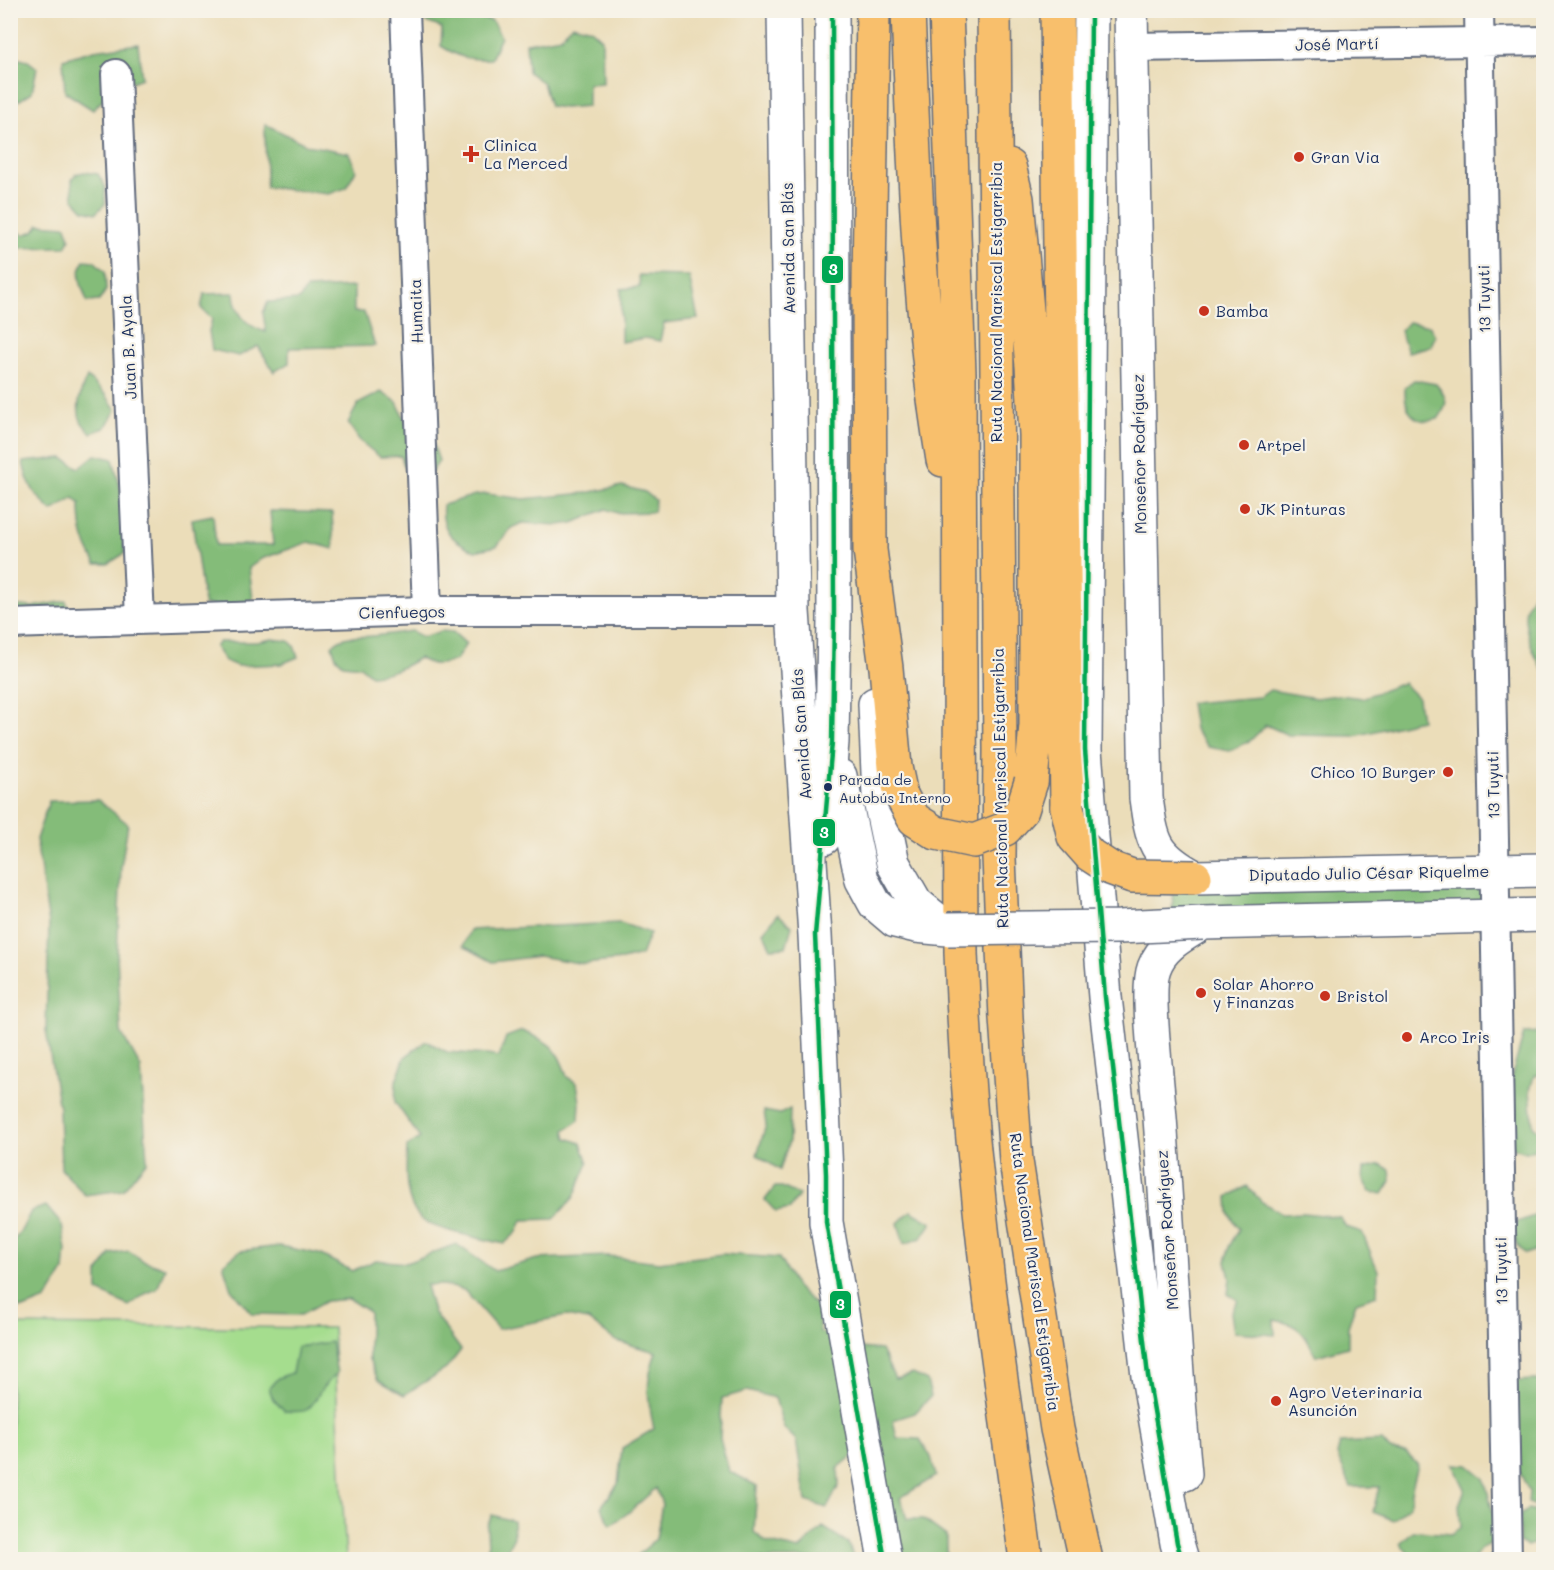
<svg xmlns="http://www.w3.org/2000/svg" width="1554" height="1570" font-family="Mali,sans-serif">
	<style>
		.green { fill: #a5dd8e; stroke: #608676; stroke-width: 1.5 }
		.forest { fill: #84bc79; stroke: #50766c; stroke-width: 1.5 }
		.lines { fill: none; stroke-linecap: round; stroke-linejoin: round }
		.minor-casing { stroke: #646c7e; stroke-width: 32 }
		.tertiary-casing { stroke: #646c7e; stroke-width: 36 }
		.trunk-casing { stroke: #646c7e; stroke-width: 36 }
		.minor { stroke: #fff; stroke-width: 28 }
		.tertiary { stroke: #fff; stroke-width: 33 }
		.trunk { stroke: #f8bf6c; stroke-width: 33 }
		.tertiary-bridge-casing { stroke: #646c7e; stroke-width: 36; stroke-linecap: butt }
		.trunk-bridge-casing { stroke: #646c7e; stroke-width: 36; stroke-linecap: butt }
		.tertiary-bridge { stroke: #fff; stroke-width: 33 }
		.trunk-bridge { stroke: #f8bf6c; stroke-width: 33 }
		.bus-1-casing { stroke: #f7f3e8; stroke-width: 9 }
		.bus-1 { stroke: #00a651; stroke-width: 4.5 }
		.poi-dot { fill: #c8321e; stroke: #f7f3e8; stroke-width: 2 }
		.bus-dot { fill: #1b2f5e; stroke: #f7f3e8; stroke-width: 2 }
		.labels { text-anchor: middle; stroke-width: 4.5; stroke-linejoin: round; paint-order: stroke }
		.bus-label { font-size: 14px; fill: #1b2f5e; stroke: #f7f3e8; text-anchor: start }
		.street-label { font-size: 16px; fill: #1b2f5e; stroke: #f7f3e8 }
		.poi-label { font-size: 16px; fill: #1b2f5e; stroke: #f7f3e8; text-anchor: start }
		.line-badge { stroke: #f7f3e8; stroke-width: 2 }
		.badge-label { font-size: 16px; text-anchor: middle; font-weight: bold; fill: #fff }
	</style>
	<rect width="100%" height="100%" fill="#f7f3e8"/>
	<filter id="ink" filterUnits="userSpaceOnUse"><feTurbulence type="fractalNoise" baseFrequency=".0167" numOctaves="2"/><feDisplacementMap in="SourceGraphic" scale="12" xChannelSelector="R" yChannelSelector="G"/><feConvolveMatrix kernelMatrix="1 2 1 2 8 2 1 2 1" color-interpolation-filters="sRGB"/></filter>
	<filter id="wash" filterUnits="userSpaceOnUse"><feTurbulence type="fractalNoise" baseFrequency=".008" numOctaves="4" result="noise"/><feDisplacementMap in="SourceGraphic" scale="24" xChannelSelector="R" yChannelSelector="G"/><feGaussianBlur stdDeviation="1.35" result="paint"/><feColorMatrix in="noise" values="0 0 0 0 0 0 0 0 0 0 0 0 0 0 0 0 0 1.4 0 .05"/><feComposite in="paint" operator="in"/></filter>
	<g filter="url(#wash)">
		<rect width="100%" height="100%" fill="#ebddb9"/>
		<path class="green" d="M11 1325 333 1328 346 1559 11 1560Z"/>
		<path class="forest" d="M405 11H478L481 18 492 21 501 37 491 59C469 60 460 58 441 46L442 28 405 14Z
			M572 24 591 29 602 39 603 83 588 84V106L564 108 550 106 543 83 528 72 526 43 561 37Z
			M138 44 142 78C119 86 109 92 93 110L65 92 63 59 94 50Z
			M11 57 28 61 37 68 32 92 20 100 11 102Z
			M265 124 307 145 349 153 356 170 346 188 329 194 266 187Z
			M84 172 98 174 105 186V204L96 213 84 210 73 198 72 180 76 174Z
			M11 224 23 235 34 231 39 224 66 226 70 239 66 247 11 248Z
			M84 260 94 261 105 271 106 290 99 301 87 302C82 283 75 280 84 260Z
			M639 275 689 276 698 319 664 323 660 341 646 338 621 342V289L640 287Z
			M354 287V312H364L375 346 289 348V363L274 372 258 346 239 356 212 350 209 331 212 319 201 308 204 294 234 293C235 314 246 326 266 332L263 313 268 302 299 300 306 289Z
			M1408 322 1430 326 1435 336 1431 346 1408 352 1400 331Z
			M87 377 106 395 116 410 105 428 91 433C88 430 83 425 81 421 75 408 81 389 87 377Z
			M1414 380 1436 384C1448 398 1449 404 1438 419 1413 426 1404 411 1405 387Z
			M381 392 397 402 409 429 430 435 439 461 428 478 406 472 401 456 380 457 360 441 348 423 358 404Z
			M95 455 113 459 121 490 125 553 108 564H96C83 541 80 530 80 504L74 498 52 511C34 494 28 486 23 462L63 458 79 468Z
			M622 486 645 492 655 500 653 512 617 513 606 509 573 523 559 525 522 523 511 528 497 546 475 551C453 541 440 531 443 505L475 495 487 494 524 499 586 493Z
			M270 511 332 513 334 549 309 542 261 559 249 568 253 599 232 607 204 605 192 519 213 515 216 545H273Z
			M1543 583V670C1534 656 1520 622 1527 605 1530 597 1536 591 1540 584Z
			M66 601 72 621 11 624 10 605 32 607Z
			M411 631 423 637 441 631 453 632 466 644 456 660C441 665 433 667 419 658 403 668 390 674 371 675L360 666 343 664 336 657 332 646C344 633 358 638 372 636 385 635 398 633 411 631Z
			M272 639 289 641 294 646 298 657 281 664 237 666 225 661 215 647 219 642H257Z
			M1403 683 1418 698 1421 720 1355 736 1288 735 1266 725 1250 741 1230 751 1208 747 1194 729 1190 703 1260 697 1270 690 1316 698 1338 695 1362 698Z
			M98 800 128 824 121 867 117 955 121 1032 141 1068 147 1161 123 1190 85 1195 61 1169 59 1109 46 1030 49 924 36 839 49 801Z
			M1489 876 1490 909 1172 918 1173 886Z
			M778 914 792 926 786 947 771 948 763 932Z
			M620 923 650 933 641 955 622 960 584 964 539 956 493 962 463 946 470 930Z
			M522 1031C550 1042 558 1047 567 1077L577 1083 580 1102 579 1120 565 1130 567 1138 581 1143 588 1163 574 1197 554 1219 522 1220 517 1232 504 1244C485 1239 432 1230 420 1218 403 1200 406 1169 407 1147L420 1138 395 1102 396 1081 405 1057 426 1041 447 1052 487 1055 499 1057 506 1037Z
			M1543 1032V1074L1534 1076 1530 1090 1533 1126 1543 1134V1148L1526 1152 1511 1147 1510 1082 1524 1033Z
			M790 1109 789 1141 780 1170 757 1155 766 1125 764 1111 780 1114Z
			M1380 1164 1390 1170 1391 1181 1383 1194 1370 1192 1363 1180 1364 1169Z
			M1247 1186 1262 1202 1282 1214 1303 1213 1340 1217 1346 1227 1362 1232 1378 1271 1377 1295 1356 1302 1348 1327V1347L1316 1356C1305 1334 1300 1324 1274 1320L1275 1335 1234 1332 1231 1313 1238 1300 1228 1294 1230 1278 1226 1262 1229 1247 1239 1229 1229 1213 1228 1197Z
			M775 1187H782L799 1195 790 1209 776 1212 765 1200Z
			M46 1206 62 1225 66 1250 64 1271 46 1300 26 1308H11V1245L22 1229 31 1211Z
			M911 1211 932 1223 921 1238 904 1244 898 1223Z
			M1537 1215 1543 1226V1248L1525 1254 1517 1245 1513 1233 1517 1222Z
			M456 1244 495 1271 537 1259 608 1256 659 1262 723 1254 779 1258 796 1287 817 1306 820 1332 860 1348 881 1350 895 1379 913 1374 927 1381 931 1396 915 1413 893 1420 897 1438 920 1439 931 1457 936 1476 900 1498 907 1519H923L946 1536V1557L945 1560 897 1559 855 1454 838 1468 839 1485 827 1508 806 1501 796 1440 784 1428 775 1398 747 1391 722 1398 720 1438 729 1471 757 1486 754 1532 766 1542 799 1550 823 1527 848 1543 854 1559H637V1556L656 1539 662 1504 656 1488 628 1513 611 1525 601 1507 618 1484 622 1448 654 1429C647 1397 645 1383 656 1352L616 1341 588 1320 566 1316 498 1329 464 1290 444 1285H426L433 1312 461 1350 446 1369 404 1395 378 1380 369 1359V1312L349 1299 326 1301 301 1315 252 1314 231 1289 223 1264 240 1251 280 1246 319 1254 352 1271 376 1260 406 1263Z
			M129 1251 142 1260 165 1268 157 1289 145 1294 129 1306 98 1291V1273L111 1254Z
			M331 1342 337 1373C331 1379 324 1385 320 1392 308 1412 308 1413 285 1411L273 1399 269 1388 278 1378 292 1373 297 1347Z
			M1536 1380 1543 1381V1508L1528 1503 1529 1491 1516 1465V1381Z
			M1382 1441 1390 1450 1406 1453 1418 1465 1411 1492 1410 1506 1393 1520 1373 1512 1379 1487H1351L1337 1455 1340 1443Z
			M1453 1464 1468 1465 1484 1478 1496 1524 1492 1543 1482 1548 1474 1559H1416L1411 1557 1400 1543 1413 1531 1451 1534 1461 1527 1459 1505 1465 1489Z
			M1527 1510 1538 1512 1542 1524 1535 1529 1539 1535 1536 1543 1527 1546 1519 1542 1520 1515Z
			M492 1515 513 1521 514 1537 507 1550 488 1549 487 1526Z"/>
	</g>
	<g filter="url(#ink)">
		<g class="lines">
			<g class="minor-casing">
				<path id="minor" d="M405 10 427 611
					M1479 10 1507 1560
					M1131 47 1544 41
					M116 74 140 619
					M10 624 427 611H793"/>
			</g>
			<g class="tertiary-casing">
				<path id="tertiary" d="M784 10 793 611 815 935 826 1174V1222L885 1560
					M1091 10 1085 750 1105 997 1148 1376 1177 1543 1182 1560
					M1131 10 1146 798C1152 842 1154 855 1195 877L1544 870
					M875 704 879 796 893 863 916 903 948 929
					M840 776 862 880 875 904 895 921 916 926 948 929
					M824 838 832 742 834 619 832 10
					M1185 1474C1174 1355 1169 1237 1160 1118 1157 1080 1152 1042 1151 1004 1151 993 1150 979 1154 968 1162 945 1184 935 1203 923L1544 915"/>
			</g>
			<g class="trunk-casing">
				<path id="trunk" d="M873 10 869 282 870 550 886 668 895 767 901 795
					M908 10C914 161 918 311 943 460
					M946 10 959 373 961 953C964 1029 969 1105 977 1180 989 1307 1009 1433 1026 1560
					M994 10 1000 750 999 858 1006 1018 1016 1161 1057 1429 1086 1560
					M1057 10 1067 807
					M1009 166 1017 199 1032 366 1036 435V725L1031 782"/>
			</g>
			<use href="#minor" class="minor"/>
			<use href="#tertiary" class="tertiary"/>
			<use href="#trunk" class="trunk"/>
			<g class="tertiary-bridge-casing">
				<path id="tertiary-bridge" d="M948 929 1119 927 1203 923"/>
			</g>
			<g class="trunk-bridge-casing">
				<path id="trunk-bridge" d="M901 795 914 819 936 833 974 841 1005 829 1022 810 1031 782
					M1067 807 1074 837 1090 855 1110 868 1132 876 1195 877"/>
			</g>
			<use href="#tertiary-bridge" class="tertiary-bridge"/>
			<use href="#trunk-bridge" class="trunk-bridge"/>
			<g class="bus-1-casing">
				<path id="bus-1" d="M832 10 834 619 832 742 815 935 826 1174V1222L885 1560
					M1091 10 1085 750 1105 997 1148 1376 1177 1543 1182 1560"/>
			</g>
			<use href="#bus-1" class="bus-1"/>
		</g>
	</g>
	<g class="poi-dot">
		<path d="M468 145h6v6h6v6h-6v6h-6v-6h-6v-6h6z"/>
		<circle cx="1299" cy="157" r="6"/>
		<circle cx="1204" cy="311" r="6"/>
		<circle cx="1244" cy="445" r="6"/>
		<circle cx="1245" cy="509" r="6"/>
		<circle cx="1448" cy="772" r="6"/>
		<circle cx="1201" cy="993" r="6"/>
		<circle cx="1325" cy="996" r="6"/>
		<circle cx="1407" cy="1037" r="6"/>
		<circle cx="1276" cy="1401" r="6"/>
	</g>
	<circle class="bus-dot" cx="828" cy="787" r="5"/>
	<g class="labels">
		<g class="bus-label">
			<text x="839" y="785">Parada de<tspan x="839" dy="18">Autobús Interno</tspan></text>
		</g>
		<g class="street-label">
			<text transform="translate(1337 44) rotate(-1)" y="6">José Martí</text>
			<text transform="translate(788 248) rotate(-91)" y="6">Avenida San Blás</text>
			<text transform="translate(1484 299) rotate(-91)" y="6">13 Tuyuti</text>
			<text transform="translate(996 302) rotate(-90)" y="6">Ruta Nacional Mariscal Estigarribia</text>
			<text transform="translate(416 311) rotate(-92)" y="6">Humaita</text>
			<text transform="translate(128 347) rotate(-93)" y="6">Juan B. Ayala</text>
			<text transform="translate(1139 454) rotate(-91)" y="6">Monseñor Rodríguez</text>
			<text transform="translate(402 612) rotate(-1)" y="6">Cienfuegos</text>
			<text transform="translate(801 734) rotate(-94)" y="6">Avenida San Blás</text>
			<text transform="translate(1493 785) rotate(-91)" y="6">13 Tuyuti</text>
			<text transform="translate(1000 788) rotate(-91)" y="6">Ruta Nacional Mariscal Estigarribia</text>
			<text transform="translate(1369 873) rotate(-1)" y="6">Diputado Julio César Riquelme</text>
			<text transform="translate(1167 1230) rotate(-94)" y="6">Monseñor Rodríguez</text>
			<text transform="translate(1501 1271) rotate(-91)" y="6">13 Tuyuti</text>
			<text transform="translate(1035 1272) rotate(82)" y="6">Ruta Nacional Mariscal Estigarribia</text>
		</g>
		<g class="poi-label">
			<text x="484" y="151">Clinica<tspan x="484" dy="18">La Merced</tspan></text>
			<text x="1311" y="163">Gran Via</text>
			<text x="1216" y="317">Bamba</text>
			<text x="1256" y="451">Artpel</text>
			<text x="1257" y="515">JK Pinturas</text>
			<text x="1436" y="778" text-anchor="end">Chico 10 Burger</text>
			<text x="1213" y="990">Solar Ahorro<tspan x="1213" dy="18">y Finanzas</tspan></text>
			<text x="1337" y="1002">Bristol</text>
			<text x="1419" y="1043">Arco Iris</text>
			<text x="1288" y="1398">Agro Veterinaria<tspan x="1288" dy="18">Asunción</tspan></text>
		</g>
	</g>
	<g class="line-badge">
		<rect x="821" y="255" width="23" height="29" rx="6" fill="#00a651"/>
		<rect x="812" y="818" width="24" height="29" rx="6" fill="#00a651"/>
		<rect x="829" y="1290" width="23" height="29" rx="6" fill="#00a651"/>
	</g>
	<g class="badge-label">
		<text x="833" y="275">3</text>
		<text x="824" y="838">3</text>
		<text x="840" y="1310">3</text>
	</g>
	<rect width="1554" height="1570" fill="none" stroke="#f7f3e8" stroke-width="36"/>
</svg>
